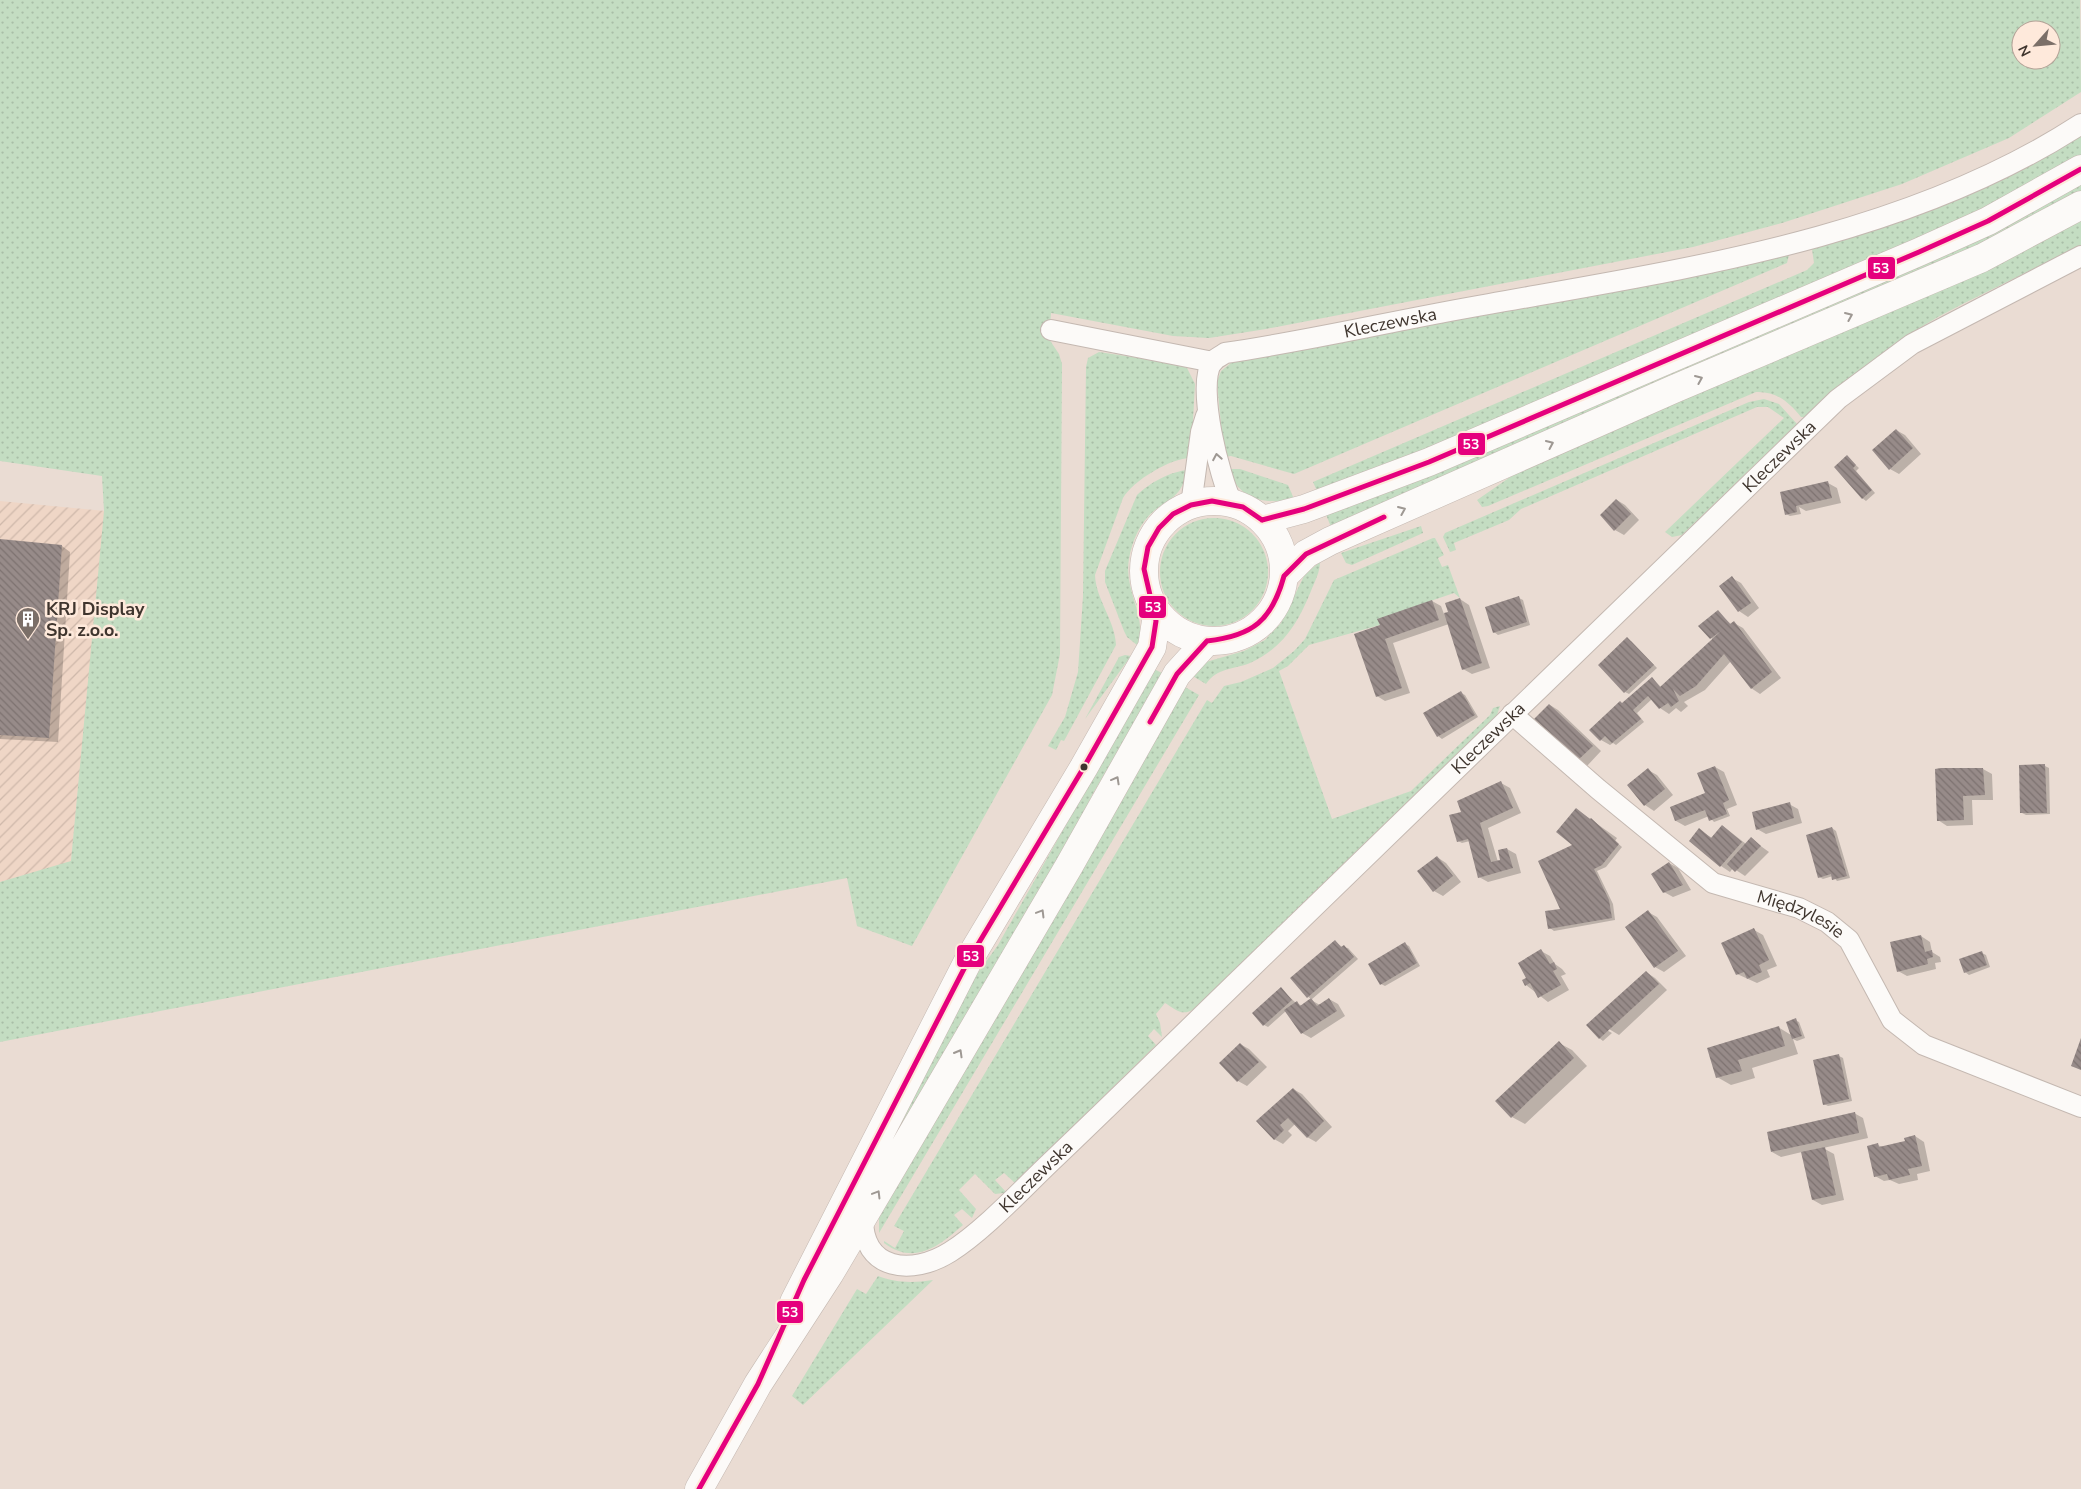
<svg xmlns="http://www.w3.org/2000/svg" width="2081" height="1489" font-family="'Nunito Sans',sans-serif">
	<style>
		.industrial { fill: url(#industrial-furrows) }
		.grass { fill: url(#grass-dots); fill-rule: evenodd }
		.shadow { fill: #0003 }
		.building { fill: url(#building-back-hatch) }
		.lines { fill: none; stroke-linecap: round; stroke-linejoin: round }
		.street-casing { stroke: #c4b8b1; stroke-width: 22 }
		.secondary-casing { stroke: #c4b8b1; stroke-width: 29 }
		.street { stroke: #fcfaf8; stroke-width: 20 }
		.secondary { stroke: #fcfaf8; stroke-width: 28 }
		.bus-1-casing { stroke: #fee9db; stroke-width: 9 }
		.bus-1 { stroke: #e5007d; stroke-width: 5 }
		.oneway { stroke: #9e9893 }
		.bus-dot { fill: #3f352e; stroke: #fee9db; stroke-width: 2 }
		.labels { text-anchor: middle; stroke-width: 5; stroke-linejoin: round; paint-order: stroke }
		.street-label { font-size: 18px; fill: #3f352e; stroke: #fee9db }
		.poi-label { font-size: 18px; font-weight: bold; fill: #3f352e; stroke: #fee9db; text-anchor: start }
		.line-badge { stroke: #fee9db; stroke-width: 2 }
		.badge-label { font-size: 14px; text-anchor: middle; font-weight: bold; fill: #fff }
	</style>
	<defs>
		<pattern id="industrial-furrows" width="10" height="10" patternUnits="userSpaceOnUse" patternTransform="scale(1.25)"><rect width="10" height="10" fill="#efd6c6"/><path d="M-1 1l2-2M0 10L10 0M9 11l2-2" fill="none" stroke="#ceb8aa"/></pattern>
		<pattern id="grass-dots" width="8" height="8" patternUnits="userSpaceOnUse" patternTransform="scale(1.25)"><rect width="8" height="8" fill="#c4ddc2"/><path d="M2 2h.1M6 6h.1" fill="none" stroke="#a9bea7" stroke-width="1.8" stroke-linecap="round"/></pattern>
		<pattern id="building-back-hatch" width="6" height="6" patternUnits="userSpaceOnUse" patternTransform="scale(1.25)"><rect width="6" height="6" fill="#978b89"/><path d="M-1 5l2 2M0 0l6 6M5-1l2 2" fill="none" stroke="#7d7270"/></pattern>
	</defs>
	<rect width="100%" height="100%" fill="#eadcd3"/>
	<path class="industrial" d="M0 501 105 511 71 862 0 882Z"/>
	<path class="grass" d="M0 0H2080L2081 92 2009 138 1902 184 1782 223 1693 247 1266 329 1209 338 1173 336 1051 313 1049 339 1059 354 1062 364 1060 654 1052 695 912 946 857 926 847 878 0 1042V882L71 861 104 511 102 476 0 461ZM2021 30H2051V60H2021Z
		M2081 134V156L1985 209 1459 438 1317 491 1313 482 1807 270 1814 263 1812 249 1881 228Z
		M2081 183V192L1959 255 1331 527 1325 512Z
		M2081 218V245C2034 269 1985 292 1938 317 1890 344 1846 380 1804 417H1801C1789 402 1776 391 1756 392L1488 506 1482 507 1477 500 1516 473 1952 283Z
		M1789 255 1787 263 1294 474 1231 456 1224 457 1217 382 1221 371 1231 363Z
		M1099 352 1172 363 1187 368 1195 384 1191 458C1170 458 1133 481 1123 498L1095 575C1096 600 1115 620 1116 645L1064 741 1061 740 1056 750 1048 746 1065 717 1078 672 1083 596 1086 367 1088 358Z
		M1764 399 1779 404 1797 424 1682 535 1672 537 1665 532 1784 418 1768 407H1757L1521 509 1509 520 1454 543 1456 550 1450 552 1443 537 1445 533 1749 402Z
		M1228 469H1240L1288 485 1294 499C1265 505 1239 500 1228 469Z
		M1189 470C1186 477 1183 485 1179 491 1173 499 1162 504 1155 510 1140 522 1132 541 1129 559 1123 590 1149 620 1137 645L1127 637 1124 631 1105 582V571L1137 495C1150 483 1170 471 1189 470Z
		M1160 572a54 54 0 1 1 108 0a54 54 0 1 1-108 0Z
		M1421 526 1423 533 1352 565 1346 563 1341 553Z
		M1433 538H1435L1444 555 1438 558 1442 567 1448 565 1460 598 1454 593 1378 619 1380 625 1309 645 1288 666 1279 671 1332 819 1411 791 1490 715 1493 708 1500 706 1497 715 1194 1009C1182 1017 1175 1009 1165 1003L1156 1014 1160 1023 1162 1037 1154 1029 1148 1036 1156 1045 1015 1183 1004 1173 995 1180 1006 1192 1004 1193 995 1194 975 1174 959 1190 976 1209 972 1218 962 1209 954 1215 963 1225C939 1246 915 1266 884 1243V1241L895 1248 904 1231 894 1226 1207 700 1212 703 1224 686 1241 682 1273 668 1294 651 1305 639 1334 580Z
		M1320 562C1320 572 1315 581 1311 591 1298 623 1283 648 1250 663 1233 670 1218 667 1206 684L1191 675 1206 662 1244 651 1265 640 1281 623 1305 574Z
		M1125 655 1131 656 1085 719 1119 657Z
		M1154 669 1164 674 1092 795 1068 849 840 1234 970 984 998 945Z
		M1185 687 1199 695 879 1233V1214Z
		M878 1276C897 1283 913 1283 933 1280L803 1405 792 1396 857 1289 866 1294Z"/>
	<path class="shadow" d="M1896 430 1905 435 1921 454 1899 474 1890 469Z
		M1847 457 1859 468 1856 471 1875 493 1866 501 1862 498Z
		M1828 483 1837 488 1841 503 1806 511 1799 507 1801 514 1790 516 1786 514 1781 493Z
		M1617 500 1625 505 1639 520 1624 535 1615 530Z
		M0 541 62 546 70 552 58 742 0 739Z
		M1732 578 1741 583 1759 608 1748 617 1739 611 1721 586Z
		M1519 598 1523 600 1530 625 1498 635 1494 632Z
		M1460 599 1469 605 1490 668 1472 674 1463 669 1449 624 1393 643 1410 693 1385 701 1377 696 1382 626 1432 601 1441 606 1444 614 1449 612Z
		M1718 612 1732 625 1734 623 1743 628 1781 678 1760 694 1751 688 1731 661 1705 690 1684 702 1688 706 1681 712 1676 708 1669 714 1660 708 1652 699 1637 713 1644 722 1616 745 1613 743 1610 745 1601 740 1623 704 1652 678 1661 687 1714 640 1711 638Z
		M1631 641 1657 668 1629 694 1625 692Z
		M1461 693 1465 695 1478 717 1442 739 1438 736Z
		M1550 705 1558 710 1601 751 1587 766 1578 760Z
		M2045 766 2049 768 2050 814 2026 815 2022 813Z
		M1715 767 1724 772 1737 805 1727 809 1730 816 1714 822 1709 816 1685 826 1676 821 1671 807 1707 794Z
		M1983 769 1992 774 1993 800H1972L1973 825 1947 826 1938 820Z
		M1648 770 1657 775 1673 795 1654 811 1645 805 1629 785Z
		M1501 783 1510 788 1521 813 1488 828 1498 862 1502 861 1507 849 1516 854 1521 873 1488 882 1479 877 1470 841 1462 843 1458 841 1462 813Z
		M1789 804 1798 809 1802 823 1766 834 1757 829Z
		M1576 809 1617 838 1615 841 1622 847 1606 867 1597 871 1613 904 1615 920 1554 931 1550 928 1562 910 1573 846Z
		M1723 826 1746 844 1751 839 1769 852 1745 876 1733 868 1730 872 1721 866 1690 840 1699 830 1712 838Z
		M1832 828 1836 831 1850 878 1837 881 1833 876 1823 879 1819 877Z
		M1437 857 1446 863 1461 882 1443 896 1434 891Z
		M1669 863 1678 868 1691 890 1673 897 1664 892Z
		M1648 912 1657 917 1686 956 1664 972 1655 967Z
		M1754 930 1763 935 1777 966 1767 970 1770 977 1757 983 1737 974Z
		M1921 936 1930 942 1932 952 1940 957 1941 962 1935 963 1936 969 1907 976 1898 971Z
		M1335 941 1342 947 1348 948 1358 959 1311 1000 1320 1005 1329 999 1338 1004 1345 1016 1311 1038 1302 1033 1286 1011 1268 1027 1264 1025 1281 989 1296 1003 1303 1006 1312 999 1308 997Z
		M1405 944 1409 946 1420 966 1385 986 1381 984Z
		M1541 951 1550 956 1555 964 1562 969 1566 974 1561 976 1569 990 1548 1002 1526 985Z
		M1982 953 1986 955 1990 967 1969 975 1965 972Z
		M1646 972 1655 978 1667 990 1619 1035 1604 1026 1603 1028 1612 1033 1603 1041 1599 1038 1588 1026Z
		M1795 1020 1799 1022 1805 1038 1797 1041 1793 1039 1798 1054 1752 1068 1755 1078 1731 1085 1717 1077 1709 1048 1778 1027 1791 1035Z
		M1559 1043 1572 1050 1587 1066 1525 1124 1512 1117Z
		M1240 1044 1249 1049 1267 1067 1247 1086 1238 1081Z
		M1839 1056 1843 1058 1852 1101 1828 1106 1824 1104Z
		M1293 1089 1302 1094 1332 1127 1316 1142 1307 1137 1295 1124 1288 1131 1292 1135 1283 1144 1274 1139Z
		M1854 1113 1863 1118 1868 1138 1823 1148 1834 1154 1844 1200 1822 1205 1813 1200 1802 1152 1781 1157 1772 1152Z
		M1915 1136 1924 1142 1930 1171 1917 1174 1918 1180 1899 1184 1890 1180 1884 1181 1875 1176 1878 1145 1882 1147 1907 1142Z"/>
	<path class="building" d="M1896 429 1913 448 1889 470 1872 450Z
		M1847 455 1856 465 1853 468 1872 490 1862 499 1834 467Z
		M1828 481 1832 498 1796 506 1797 512 1785 515 1780 492Z
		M1616 499 1631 514 1614 531 1600 515Z
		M0 539 62 545 49 738 0 735Z
		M1732 576 1751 603 1738 612 1719 586Z
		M1519 596 1527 622 1493 633 1485 607Z
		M1460 598 1482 663 1462 670 1444 613 1448 612 1445 603Z
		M1432 600 1439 620 1385 639 1402 688 1376 697 1354 634 1380 625 1377 619Z
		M1718 610 1730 624 1734 621 1772 672 1751 689 1724 654 1696 686 1680 696 1673 689 1679 701 1671 707 1668 703 1659 709 1648 696 1633 710 1641 719 1612 743 1605 736 1600 741 1589 730 1620 701 1622 703 1652 677 1660 687 1721 631 1710 639 1698 626Z
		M1627 637 1654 665 1624 693 1598 665Z
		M1461 691 1475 715 1437 737 1423 713Z
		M1549 704 1593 746 1577 761 1534 719Z
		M2045 764 2047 813H2020L2019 765Z
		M1715 766 1729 800 1723 803 1727 814 1709 821 1705 810 1675 821 1670 807 1705 793 1697 773Z
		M1648 768 1665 789 1644 806 1627 785Z
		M1941 768H1983L1985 795 1963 796 1964 820 1937 821 1935 769Z
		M1501 781 1513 808 1480 823 1491 862 1500 860 1498 850 1507 848 1513 868 1478 878 1468 839 1457 842 1449 815 1461 812 1457 801Z
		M1790 802 1794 818 1756 830 1752 812Z
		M1576 808 1590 819 1591 818 1619 844 1602 865 1594 869 1609 900 1612 918 1548 929 1545 911 1560 909 1538 861 1572 845 1556 832Z
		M1722 825 1742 842 1720 867 1689 841 1699 828 1711 838Z
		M1832 827 1847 876 1832 880 1831 874 1818 878 1806 835Z
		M1751 837 1761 846 1735 872 1727 864Z
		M1437 856 1453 876 1433 892 1417 871Z
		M1669 862 1683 885 1663 893 1651 874Z
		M1648 910 1678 951 1654 968 1625 927Z
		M1754 928 1769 960 1759 965 1762 972 1747 979 1744 972 1736 975 1721 943Z
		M1921 935 1925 952 1932 950 1933 957 1927 959 1928 964 1897 972 1890 942Z
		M1335 940 1341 947 1344 945 1354 957 1307 998 1290 978Z
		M1405 942 1417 963 1380 985 1368 964Z
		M1541 949 1550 964 1554 962 1557 969 1553 971 1561 985 1538 998 1530 983 1525 986 1522 980 1526 978 1518 963Z
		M1982 951 1987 965 1964 973 1959 959Z
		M1646 971 1659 984 1599 1039 1586 1025Z
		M1281 987 1292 1000 1263 1026 1252 1013Z
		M1311 998 1317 1006 1329 998 1337 1011 1301 1034 1284 1010 1297 1001 1300 1006Z
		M1796 1018 1802 1036 1792 1039 1786 1022Z
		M1779 1026 1785 1046 1738 1060 1742 1071 1716 1078 1707 1048Z
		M2081 1038V1070L2071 1066Z
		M1559 1041 1574 1058 1511 1118 1495 1101Z
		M1240 1043 1259 1062 1237 1082 1219 1063Z
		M1839 1054 1849 1099 1823 1105 1813 1060Z
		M1293 1088 1324 1121 1307 1138 1288 1118 1280 1125 1284 1130 1274 1140 1256 1121Z
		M1855 1112 1859 1133 1771 1152 1767 1132Z
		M1915 1135 1922 1166 1908 1169 1910 1175 1889 1180 1887 1174 1874 1177 1867 1146 1878 1143 1879 1147 1905 1141 1904 1138Z
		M1825 1147 1836 1195 1812 1200 1801 1152Z"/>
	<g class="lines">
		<g class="street-casing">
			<g id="street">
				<path d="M1051 330 1213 362"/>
				<path id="s1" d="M1232 503C1220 478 1196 387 1212 362 1215 359 1221 356 1225 353 1314 340 1401 319 1489 304 1690 268 1907 237 2081 124"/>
				<path d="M1191 505 1201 432 1206 416"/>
				<path id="s2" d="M1512 714 1598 789 1713 883 1799 908 1827 922 1849 940 1892 1020 1924 1045 2081 1107"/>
				<path id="s3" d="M863 1217C862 1271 912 1276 950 1252 985 1230 1025 1186 1056 1157 1120 1096 1183 1034 1247 972 1443 780 1642 591 1838 399L1912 344 2081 256"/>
			</g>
		</g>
		<g class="secondary-casing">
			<path id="secondary" d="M1144 571a70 70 0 1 1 140 0a70 70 0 1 1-140 0Z
				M1262 520 1304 509 1429 462 1919 252 1988 221 2081 169
				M1284 576 1306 554 1330 541 1674 389 1982 258 2081 205
				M794 1302 968 961 1084 767 1152 647 1156 621 1154 606
				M699 1489 758 1384 830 1273 905 1146 1069 866 1177 674 1207 641"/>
		</g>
		<use href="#street" class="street"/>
		<use href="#secondary" class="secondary"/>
		<g class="bus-1-casing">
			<path id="bus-1" d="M1262 520 1304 509 1429 462 1919 252 1988 221 2081 169
				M1284 576 1306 554 1384 517
				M1207 641C1253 636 1272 620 1284 576
				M1150 722 1177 674 1207 641
				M699 1489 758 1384 804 1280 968 961 1084 767 1152 647 1156 621 1144 569 1148 547 1159 528 1173 514 1191 505 1212 501 1243 507 1262 520"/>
		</g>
		<use href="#bus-1" class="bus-1"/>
	</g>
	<defs><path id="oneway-chevron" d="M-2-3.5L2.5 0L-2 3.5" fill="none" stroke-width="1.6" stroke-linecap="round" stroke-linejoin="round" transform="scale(1.25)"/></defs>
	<g class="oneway">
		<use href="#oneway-chevron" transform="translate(1849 316) rotate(-23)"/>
		<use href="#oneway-chevron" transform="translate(1699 379) rotate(-23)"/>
		<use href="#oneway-chevron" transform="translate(1550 444) rotate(-24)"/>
		<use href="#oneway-chevron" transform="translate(1217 457) rotate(-100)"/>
		<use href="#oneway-chevron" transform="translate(1402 510) rotate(-23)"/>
		<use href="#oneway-chevron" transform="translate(1116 780) rotate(-61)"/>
		<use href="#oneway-chevron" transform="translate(1041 913) rotate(-59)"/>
		<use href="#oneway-chevron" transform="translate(959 1053) rotate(-60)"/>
		<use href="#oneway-chevron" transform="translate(877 1194) rotate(-59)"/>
	</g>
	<defs>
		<g id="building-pin" transform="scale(1.25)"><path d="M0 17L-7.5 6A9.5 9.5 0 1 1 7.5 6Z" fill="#7b6f68" stroke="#fee9db"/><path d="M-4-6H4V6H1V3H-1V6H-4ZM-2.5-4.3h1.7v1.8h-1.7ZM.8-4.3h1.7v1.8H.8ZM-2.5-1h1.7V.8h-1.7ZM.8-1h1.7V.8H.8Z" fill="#fff"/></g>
	</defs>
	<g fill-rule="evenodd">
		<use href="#building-pin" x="28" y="619"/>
	</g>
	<circle class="bus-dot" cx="1084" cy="767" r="4.5"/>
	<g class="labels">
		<g class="street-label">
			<text dy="6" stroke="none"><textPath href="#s1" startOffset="329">Kleczewska</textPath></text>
			<text dy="6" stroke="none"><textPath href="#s3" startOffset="1270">Kleczewska</textPath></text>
			<text dy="6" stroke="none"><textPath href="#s3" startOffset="865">Kleczewska</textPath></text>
			<text dy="6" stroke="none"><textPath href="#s2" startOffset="356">Międzylesie</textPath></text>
			<text dy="6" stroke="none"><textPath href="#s3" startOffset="235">Kleczewska</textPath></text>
		</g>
		<g class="poi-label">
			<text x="46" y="615">KRJ Display<tspan x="46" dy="21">Sp. z.o.o.</tspan></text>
		</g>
	</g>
	<g class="line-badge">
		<rect x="1867" y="256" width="29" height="24" rx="5" fill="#e5007d"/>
		<rect x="1457" y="432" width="29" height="24" rx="5" fill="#e5007d"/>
		<rect x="1138" y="595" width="29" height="24" rx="5" fill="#e5007d"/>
		<rect x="956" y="944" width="29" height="24" rx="5" fill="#e5007d"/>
		<rect x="776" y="1300" width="28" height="24" rx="5" fill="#e5007d"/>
	</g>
	<g class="badge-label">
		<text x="1881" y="273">53</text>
		<text x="1471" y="449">53</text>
		<text x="1153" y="612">53</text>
		<text x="971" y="961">53</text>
		<text x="790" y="1317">53</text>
	</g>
	<g transform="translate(2036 45) rotate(243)"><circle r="24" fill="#fee9db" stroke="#b2a196"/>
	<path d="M0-4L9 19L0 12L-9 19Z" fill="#7b6f68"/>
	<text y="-8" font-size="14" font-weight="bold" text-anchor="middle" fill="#3f352e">N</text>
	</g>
</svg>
